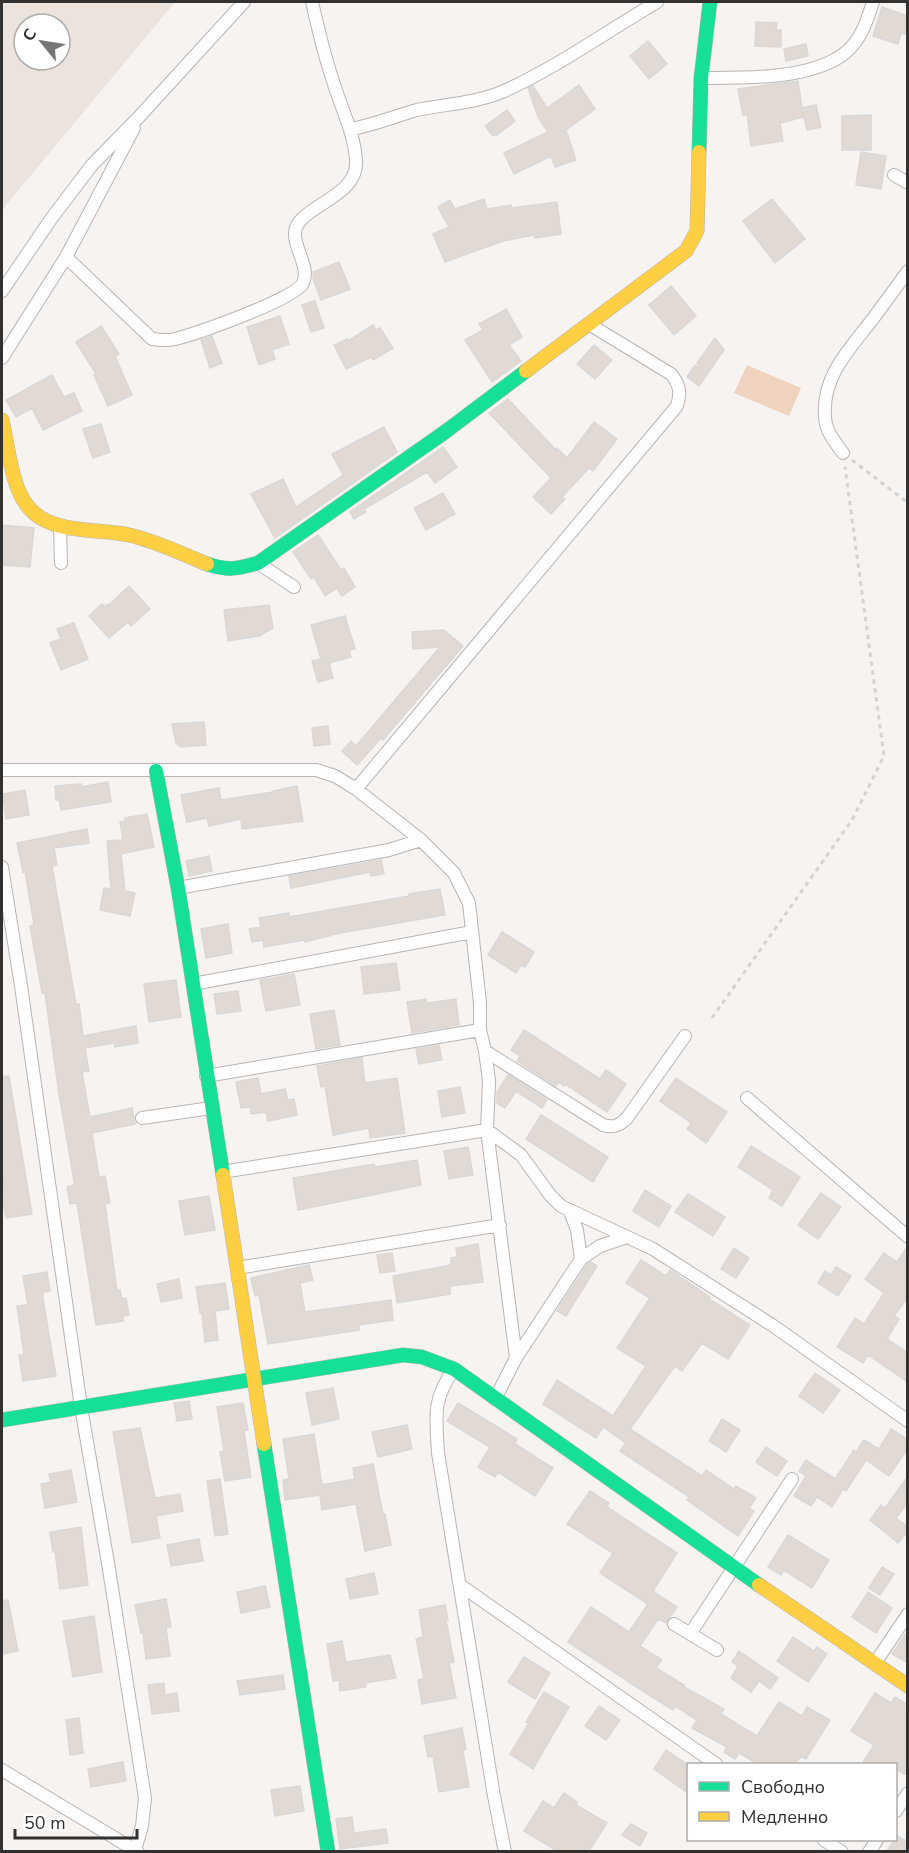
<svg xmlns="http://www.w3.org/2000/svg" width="909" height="1853" font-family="'Nunito Sans',sans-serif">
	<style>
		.built { fill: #ebe3dd; fill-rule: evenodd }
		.green { fill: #efd3be }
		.building { fill: #e0d9d4; stroke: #dad8d6; stroke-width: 1.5 }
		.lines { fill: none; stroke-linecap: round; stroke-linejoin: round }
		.street-casing { stroke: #b8b5b4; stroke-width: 14 }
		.fast-casing { stroke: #b8b5b4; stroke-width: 15 }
		.slow-casing { stroke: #b8b5b4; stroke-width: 15 }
		.path { stroke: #d4d2d2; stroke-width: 3; stroke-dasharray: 4.5 4.5; stroke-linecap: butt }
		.street { stroke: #fefdfd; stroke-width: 12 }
		.fast { stroke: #16e098; stroke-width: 14 }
		.slow { stroke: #ffcf43; stroke-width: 14 }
	</style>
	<rect width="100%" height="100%" fill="#f6f3f1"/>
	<path class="built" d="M2 2H175L2 210ZM24 24H60V60H24Z"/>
	<path class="green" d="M747 365 801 388 789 416 734 393Z"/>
	<path class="building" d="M882 7 908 16V35L901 33 898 44 873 36Z
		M756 22 777 23 776 30H781V47L755 46Z
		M648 41 667 64 649 79 630 56Z
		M806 44 808 56 786 61 784 49Z
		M798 81 802 108 816 105 821 127 807 130 803 113 804 117 780 123 783 141 751 146 747 114 743 115 738 89Z
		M579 85 595 109 566 130 576 160 555 167 551 156 514 174 504 153 548 132 538 117 528 88 533 86 547 108Z
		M507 110 515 121 497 135H492L485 126Z
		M871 115V150H842V116Z
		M861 152 886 156 881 189 856 185Z
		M484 199 487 209 511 205V208L557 202 561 234 535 238 534 235 503 241 445 262 433 234 449 227 438 207 450 200 455 209Z
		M772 199 805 239 775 263 743 221Z
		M339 262 350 289 321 300 313 278V272Z
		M671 286 696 316 674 335 649 305Z
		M315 301 324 328 311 332 302 305Z
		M506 309 522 337 509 345 521 361 492 382 465 340 483 330 479 324Z
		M280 316 289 344 272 350 275 359 259 365 247 327Z
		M373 325 376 330 380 328 393 348 373 360 371 357 346 369 334 345 347 339 348 341Z
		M101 326 119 354 115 356 132 395 108 406 94 375 96 374 76 342Z
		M212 336 222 363 210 368 201 340Z
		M715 338 724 350 699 386 687 377 695 365 703 370 697 363Z
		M594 345 612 360 595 379 577 364Z
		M52 375 64 397 74 393 82 411 43 430 32 408 16 417 6 400Z
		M508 399 556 450 557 448 567 458 594 422 617 439 593 471 589 468 562 497 565 499 551 514 533 497 551 478 489 413Z
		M101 424 110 452 93 458 83 429Z
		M384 427 397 452 275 538 251 494 283 479 296 507 343 475 332 454Z
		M443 447 457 467 435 483 427 472 364 509 366 512 354 519 350 512Z
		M443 493 455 514 426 530 414 508Z
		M2 525 34 528 30 567 2 565Z
		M318 535 341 570 344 568 355 587 342 596 337 588 325 596 314 577 311 579 293 552Z
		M129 586 150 609 131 626 128 622 109 638 89 616 102 604 105 607 108 604 109 605Z
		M269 605 273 628 259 636 228 641 224 610Z
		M345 616 355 649 349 650 351 657 329 663 333 678 318 682 312 661 321 659 311 625Z
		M74 623 88 659 61 670 50 643 61 639 57 629Z
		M444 630 463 646 383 740 381 738 357 765 342 751 351 741 356 746 440 647 413 649 412 632Z
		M204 722 206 745 181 747 176 743 172 724Z
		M328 726 330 744 314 746 312 728Z
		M108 782 111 802 61 810 59 800H56L55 786 81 784V787Z
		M297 786 303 821 242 829 241 819 209 826 207 818 187 822 181 795 219 788 221 800 273 792V791Z
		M25 790 29 815 6 819 3 794Z
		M147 814 154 847 121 854 125 891 135 893 130 916 100 910 104 888 111 889 107 841 123 840 120 822 125 821V818Z
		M87 829 89 843 54 848 57 865 52 866 76 1004H79L83 1036 136 1026 138 1043 115 1047 114 1043 85 1048 89 1071 82 1072 90 1117 132 1108 135 1124 92 1133 99 1177 105 1176 110 1203 105 1204 117 1291 120 1290 122 1299 126 1298 129 1315 123 1316V1321L96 1325 77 1203 70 1204 67 1187 74 1185V1181L59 1094 45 993H42L30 926 34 925 25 871 23 872 17 843Z
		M209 856 212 871 189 876 186 861Z
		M381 860 384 874 371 876 370 872 291 888 289 876Z
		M440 889 445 915 340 933 305 942V940L264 947 263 940 252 942 249 929 261 927 259 918 289 913V917L409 896V894Z
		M228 924 232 953 206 958 201 929Z
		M502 932 534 952 525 967 521 965 516 973 488 955Z
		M396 963 400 990 364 994 361 967Z
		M294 974 300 1005 266 1011 260 980Z
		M176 980 181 1017 149 1022 144 984Z
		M238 991 241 1011 217 1014 214 994Z
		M426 999 427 1003 456 999 459 1025 412 1033 407 1002Z
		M334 1010 340 1045 316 1049 310 1014Z
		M524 1030 600 1079 606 1070 626 1084 607 1112 565 1084 564 1086 559 1082 556 1086 517 1061 520 1056 511 1050Z
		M439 1045 442 1060 419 1064 416 1049Z
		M362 1058 365 1083 397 1078 405 1133 370 1138 369 1128 333 1135 325 1086 321 1087 317 1066Z
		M508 1075 547 1100 542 1108 516 1091 505 1108 497 1103V1092Z
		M9 1076 32 1214 6 1218 2 1195V1188H4L2 1174V1077Z
		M258 1078 261 1094 285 1089 288 1100 294 1099 297 1115 268 1121 266 1112 251 1114 250 1107 241 1108 236 1082Z
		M676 1078 727 1112 706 1143 687 1129 691 1123 660 1101Z
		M460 1087 465 1113 442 1117 438 1091Z
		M541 1115 608 1157 593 1182 526 1139Z
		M751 1146 800 1177 782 1206 769 1198 773 1190 738 1167Z
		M468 1147 473 1175 449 1179 444 1151Z
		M417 1160 421 1185 298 1210 293 1178 374 1164 375 1167Z
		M645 1190 671 1206 659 1227 633 1211Z
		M821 1193 841 1207 818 1239 798 1225Z
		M688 1194 725 1217 713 1236 675 1212Z
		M209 1196 215 1230 185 1235 179 1201Z
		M478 1244 483 1282 450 1286V1294L397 1303 393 1276 451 1265V1258L457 1257 456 1248Z
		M908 1246V1297L894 1316 899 1319 887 1339 908 1353V1382L868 1355 863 1363 837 1347 855 1318 864 1324 884 1293 865 1279 884 1253 897 1262Z
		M734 1248 749 1258 736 1278 721 1269Z
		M392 1253 395 1271 380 1273 377 1255Z
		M641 1260 666 1276 670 1270 710 1297 709 1299 750 1325 728 1359 702 1343 682 1371 675 1366 630 1429 702 1476 706 1470 734 1489 736 1486 756 1498 749 1508 754 1511 738 1536 687 1500 689 1497 620 1451 626 1443 603 1427 596 1438 543 1404 557 1380 613 1416 646 1366 617 1348 650 1298 626 1283Z
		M591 1262 597 1266 566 1316 557 1311 587 1265Z
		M309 1265 313 1280 300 1283 305 1312 391 1300 393 1320 359 1325V1330L268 1344 259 1295 255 1296 251 1278Z
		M836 1267 851 1276 838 1296 818 1283 825 1271 831 1275Z
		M47 1272 50 1291 43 1292V1299L56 1376 23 1381 19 1355 24 1354 17 1306 28 1305 23 1276Z
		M179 1279 182 1298 161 1302 157 1284Z
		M225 1283 229 1309 215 1311 218 1340 205 1342 202 1313H200L196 1287Z
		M815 1373 840 1390 823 1413 799 1396Z
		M333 1388 339 1419 312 1425 306 1393Z
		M189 1401 192 1419 177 1421 174 1403Z
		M243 1403 248 1430 244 1431 251 1477 225 1481 220 1452 224 1451 217 1407Z
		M458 1403 517 1439 515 1444 553 1468 535 1496 498 1472 495 1477 478 1467 490 1447 447 1421Z
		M722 1419 740 1430 726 1452 709 1441Z
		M407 1425 412 1449 378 1457 372 1432Z
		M140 1428 155 1498 180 1494 183 1511 156 1516 160 1538 132 1543 113 1432Z
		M891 1429 908 1440V1448L889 1476 866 1460 846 1491 843 1489 832 1507 817 1497 811 1506 794 1496 806 1476 799 1471 806 1460 835 1479 854 1450 856 1452 864 1440 879 1449Z
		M314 1434 322 1485 355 1479 353 1468 373 1464 383 1514H385L391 1545 365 1551 356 1504 322 1510 320 1495 285 1500 283 1480 289 1479 283 1439Z
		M766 1447 787 1461 777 1476 756 1462Z
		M71 1470 77 1502 45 1508 41 1484 51 1482 49 1474Z
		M908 1476V1502L896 1518 908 1527V1531L898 1543 870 1520 881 1505 885 1508Z
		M220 1479 228 1534 215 1536 207 1481Z
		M590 1491 609 1503 607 1507 677 1553 653 1591 677 1607 666 1623 658 1619 640 1646 662 1660 656 1668 684 1685V1687L724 1709 721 1714 757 1736 779 1702 802 1716 807 1707 830 1720 806 1759 801 1756 795 1764H758L739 1753 735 1759 724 1752 727 1747 692 1728 697 1720 675 1706 673 1710 649 1695 568 1642 591 1607 629 1632 648 1604 600 1573 613 1553 567 1524Z
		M81 1527 88 1585 60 1589 55 1552H53L50 1532Z
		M788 1535 829 1560 812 1588 784 1570 781 1575 768 1567Z
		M199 1539 203 1561 171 1566 167 1545Z
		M882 1567 894 1574 880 1595 869 1588Z
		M374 1573 378 1594 350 1599 346 1579Z
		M265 1586 270 1607 241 1613 237 1592Z
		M868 1592 892 1608 876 1633 852 1617Z
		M166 1599 171 1627 166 1628 170 1656 146 1659 143 1633H141L135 1605Z
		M8 1600 18 1651 2 1654V1601Z
		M445 1605 448 1620H446L454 1662 449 1663 456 1698 422 1704 418 1680 424 1678 416 1639 423 1637 419 1610Z
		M94 1616 102 1672 73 1677 63 1621Z
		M908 1630V1663L892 1654Z
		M793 1637 814 1651 817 1647 827 1654 808 1682 777 1661Z
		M342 1641 346 1662 390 1655 396 1678 365 1683 366 1687 340 1691 339 1680 333 1681 327 1644Z
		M739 1651 778 1678 770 1689 759 1681 751 1692 731 1678 738 1666 732 1662Z
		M524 1657 550 1673 535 1699 508 1682Z
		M283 1675 285 1689 240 1695 237 1681Z
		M164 1683 165 1695 177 1693 179 1711 152 1714 148 1685Z
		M544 1692 569 1707 533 1769 510 1754 529 1723 526 1722Z
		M875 1693 891 1703 895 1697 908 1705V1776L896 1769V1764H862L874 1745 851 1731Z
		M599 1706 620 1720 606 1740 585 1726Z
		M79 1718 83 1753 70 1755 66 1720Z
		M462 1728 466 1749 463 1750 469 1787 439 1792 433 1756 428 1757 424 1736Z
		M666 1750 688 1765V1793L654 1769Z
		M123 1762 126 1781 91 1787 88 1769Z
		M300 1786 304 1811 275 1816 271 1790Z
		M564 1793 577 1802 576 1805 607 1823 589 1851H557L524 1831 543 1801 554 1808Z
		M352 1817 354 1833 386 1829 388 1843 340 1849 336 1819Z
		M631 1824 647 1833 640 1846 622 1835Z
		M897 1836 908 1842V1851H887Z"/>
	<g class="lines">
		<g class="street-casing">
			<path id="street" d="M701 78C742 78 811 80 845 53 861 40 867 21 873 2
				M351 129C374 125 395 116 417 110 446 104 475 103 502 92 556 68 606 32 657 2
				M894 175 908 183
				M66 257 152 339C159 340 167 341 175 339 195 334 296 299 303 283 312 263 284 239 300 221 316 202 359 192 356 160 354 132 341 108 333 81 324 55 318 28 312 2
				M2 291 51 219 92 165 138 118 244 2
				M2 358 66 257 134 128
				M843 453C835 442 825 431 825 416 822 374 852 347 875 316 886 301 897 286 908 271
				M60 526 61 563
				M258 563 294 587
				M2 770H316L335 776 356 789 421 840 454 873 469 903 480 1003V1030L485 1051 489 1081 487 1130 516 1358
				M356 789 677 406C681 393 680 385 671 374L589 324
				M2 867 21 986 81 1407 108 1563 145 1798 142 1826 135 1850
				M178 888 389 850 421 840
				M193 984 472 932
				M485 1051 603 1125C613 1128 619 1126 627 1118L685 1036
				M206 1076 480 1030
				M747 1098 908 1237
				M142 1118 211 1108
				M222 1172 487 1130 521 1155 550 1195 561 1206 653 1249 772 1325 908 1421
				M570 1211 577 1230 581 1259
				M237 1268 500 1225
				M454 1369C432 1400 436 1416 438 1453L494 1796 505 1852
				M495 1399 516 1358 581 1259 600 1246 627 1237
				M460 1585 716 1764
				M674 1624 717 1650
				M690 1634 792 1479
				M875 1663 908 1614
				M2 1770 138 1852
				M896 1811 908 1793
				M824 1840 842 1852
				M869 1852 877 1840"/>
		</g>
		<g class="fast-casing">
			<path id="fast" d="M699 152 701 78 710 2
				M207 564C228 571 237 569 258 563L445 432 526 371
				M156 771 178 888 223 1175
				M2 1420 403 1355 422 1357 454 1369 759 1585
				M264 1444 328 1852"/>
		</g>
		<g class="slow-casing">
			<path id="slow" d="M526 371 686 251 697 231 699 152
				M2 420C8 445 11 484 26 504 47 535 97 528 129 535 156 541 182 554 207 564
				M223 1175 264 1444
				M759 1585 908 1686"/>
		</g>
		<path class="path" d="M852 460 908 503
			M712 1018 852 820 884 756 845 467"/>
		<use href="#street" class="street"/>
		<use href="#fast" class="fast"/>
		<use href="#slow" class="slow"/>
	</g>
	<rect width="909" height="1853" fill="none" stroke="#33312f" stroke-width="6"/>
	<rect x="687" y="1763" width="210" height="78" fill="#ffffff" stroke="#adadac" stroke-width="1.5"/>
	<rect x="699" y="1782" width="30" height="9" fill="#16e098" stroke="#adadac" stroke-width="1.5"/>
	<text x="741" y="1793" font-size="18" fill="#33312f">Свободно</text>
	<rect x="699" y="1812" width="30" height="9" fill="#ffcf43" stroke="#adadac" stroke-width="1.5"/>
	<text x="741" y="1823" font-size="18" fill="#33312f">Медленно</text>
	<g transform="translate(42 42) rotate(300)"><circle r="28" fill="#ffffff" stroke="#adadac" stroke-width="1.5"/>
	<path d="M0-4.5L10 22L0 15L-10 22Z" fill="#777573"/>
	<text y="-9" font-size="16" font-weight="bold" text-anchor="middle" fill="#33312f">С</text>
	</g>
	<path d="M15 1829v9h122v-9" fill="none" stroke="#33312f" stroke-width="3"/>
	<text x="24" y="1829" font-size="18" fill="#33312f" stroke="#ffffff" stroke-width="4.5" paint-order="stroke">50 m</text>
</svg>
